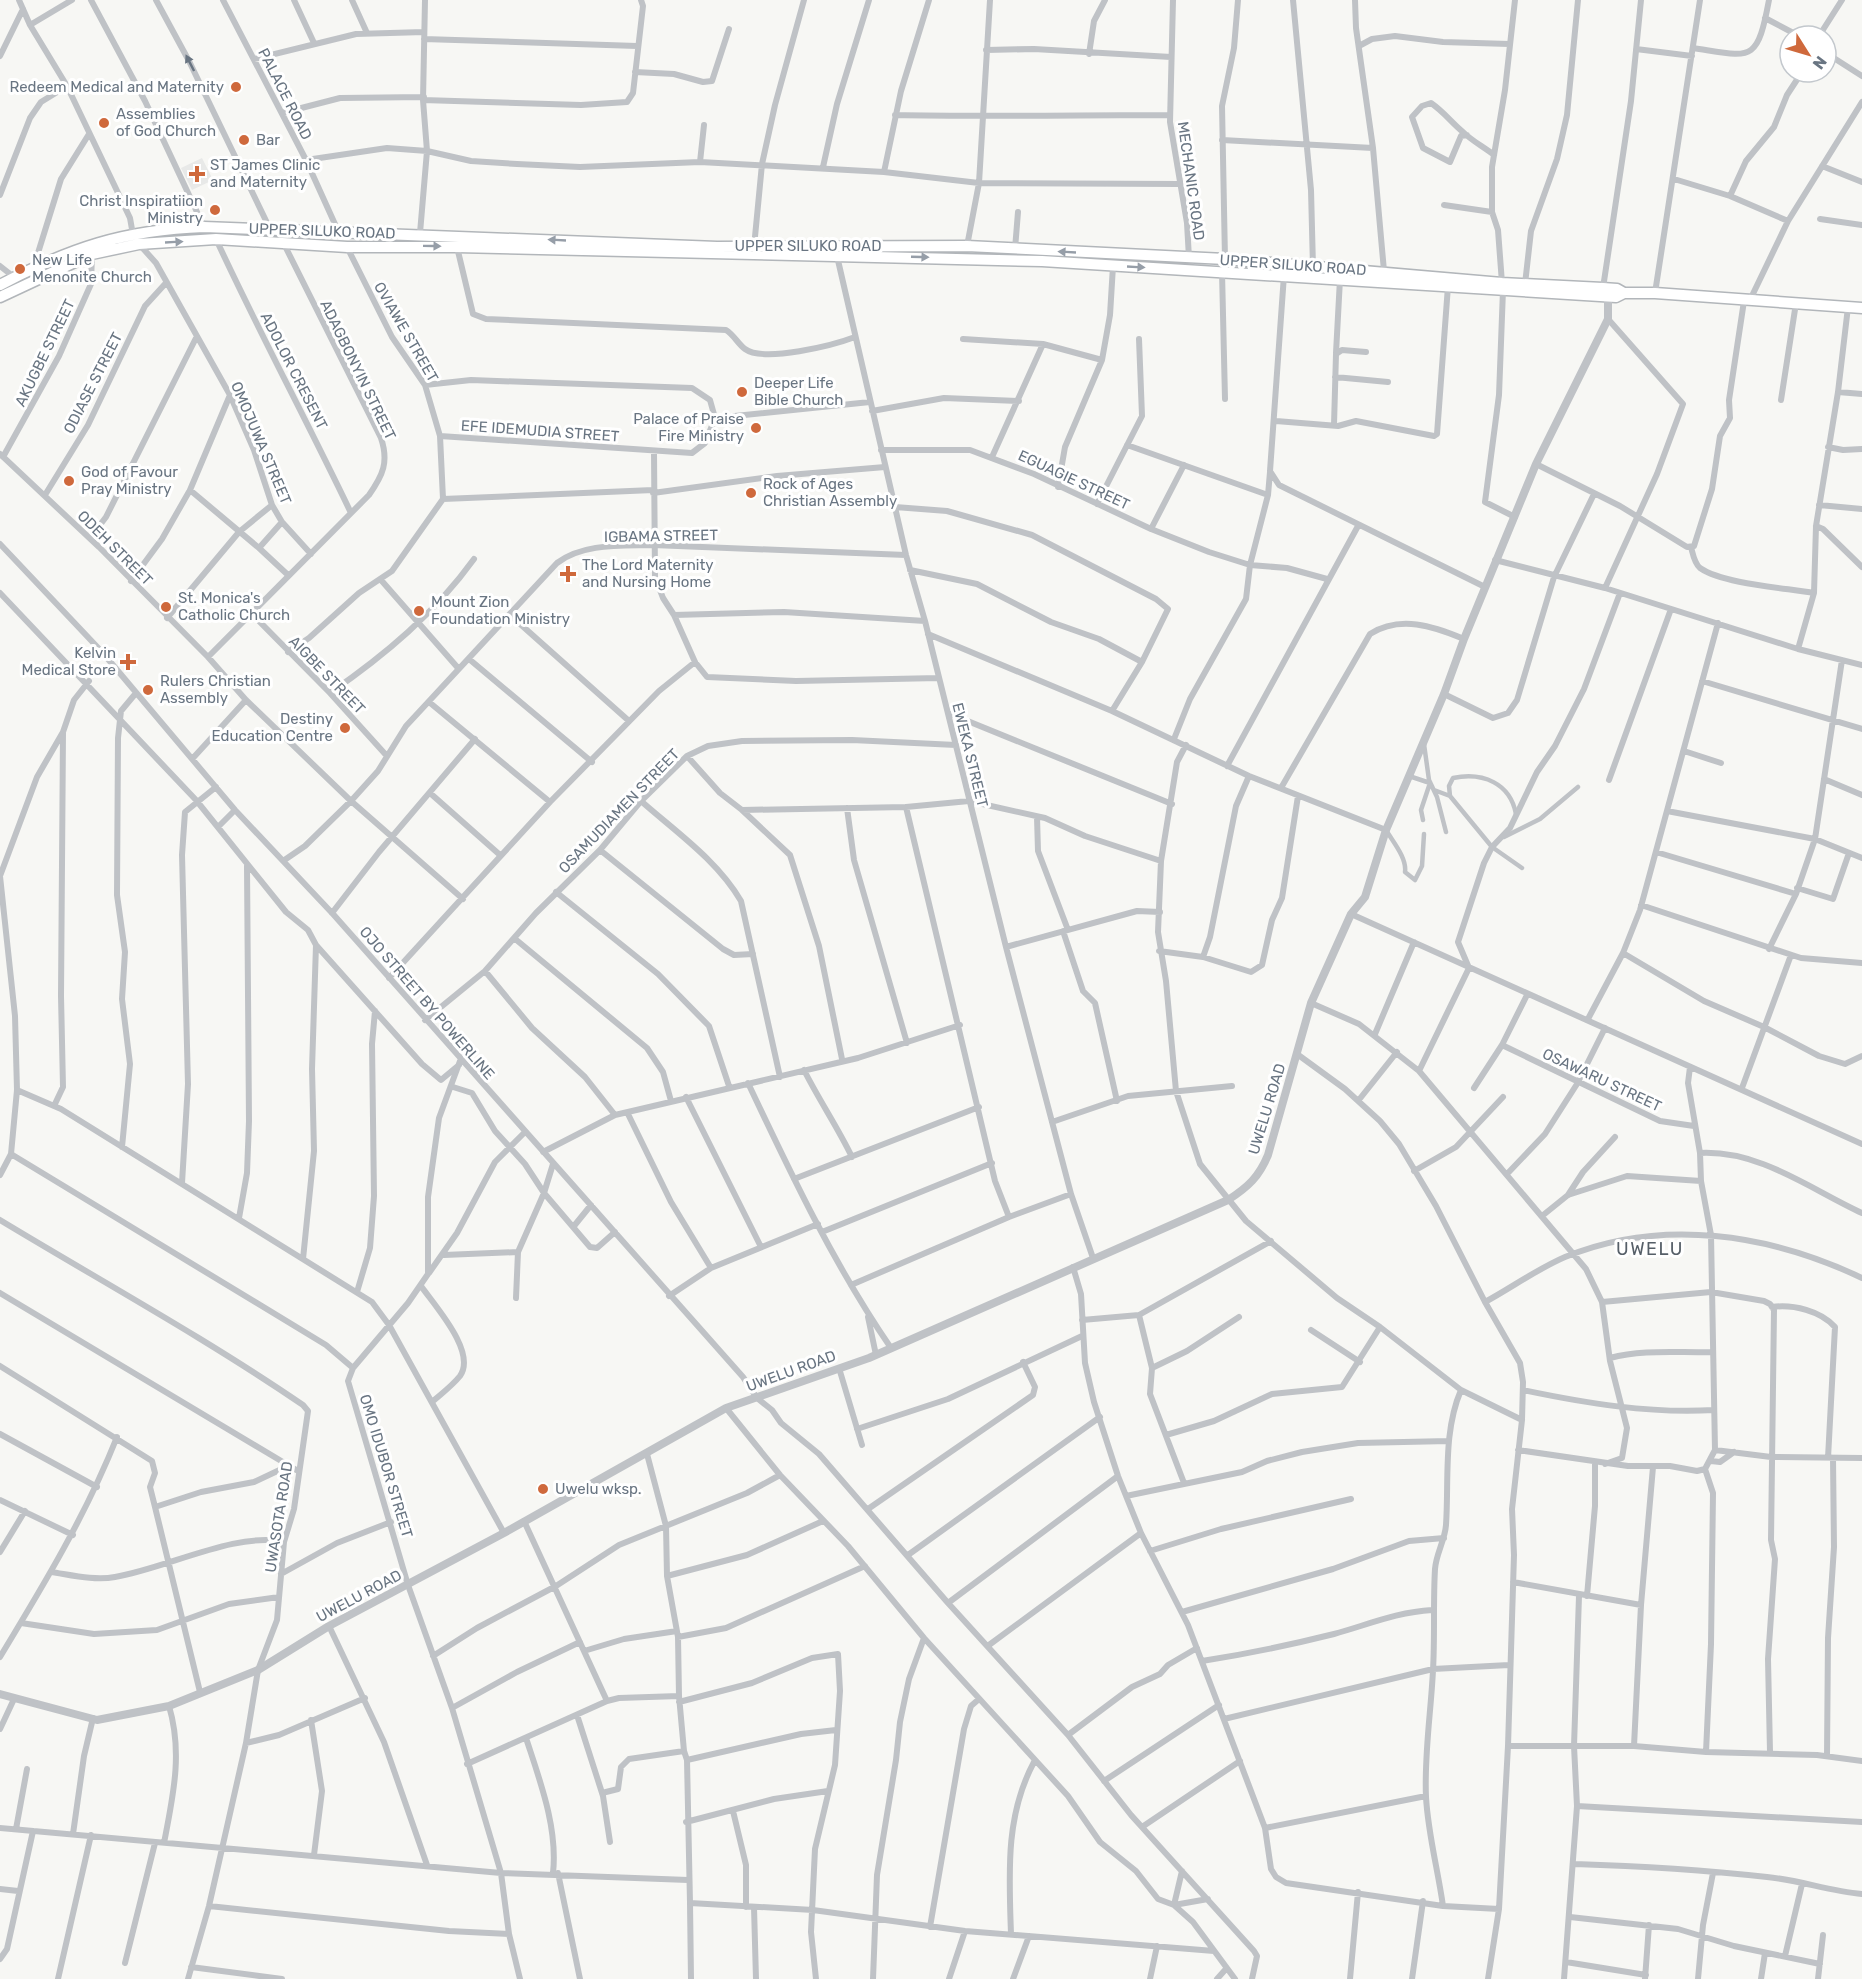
<svg xmlns="http://www.w3.org/2000/svg" width="1862" height="1979" font-family="Rubik,sans-serif">
	<style>
		.built { fill: #e8e9e8 }
		.lines { fill: none; stroke-linecap: round; stroke-linejoin: round }
		.primary-casing { stroke: #b2b6ba; stroke-width: 13 }
		.pedestrian { stroke: #bfc2c6; stroke-width: 4.5 }
		.minor { stroke: #bfc2c6; stroke-width: 6 }
		.tertiary { stroke: #bfc2c6; stroke-width: 8 }
		.primary { stroke: #fff; stroke-width: 10 }
		.oneway { fill: #697582 }
		.oneway2 { fill: #969ea8 }
		.poi-dot { fill: #cf693c; stroke: #fff; stroke-width: 2 }
		.labels { text-anchor: middle; stroke-width: 6; stroke-linejoin: round; paint-order: stroke }
		.poi-label { font-size: 15px; fill: #697582; stroke: #fff; text-anchor: start }
		.street-label { font-size: 15px; fill: #697582; stroke: #fff }
		.quarter-label { font-size: 18px; letter-spacing: 1.5px; fill: #565f68; stroke: #fff }
	</style>
	<rect width="100%" height="100%" fill="#f7f7f4"/>
	<path class="built" d="M202 158 213 180 192 190 181 168Z"/>
	<g class="lines">
		<g class="primary-casing">
			<path id="primary" d="M0 285C70 248 124 230 204 227L717 247 967 246 1225 259 1502 283 1603 288 1617 289 1624 293
				M0 297 92 254 139 244 216 239 347 247H457L1042 261 1616 297 1624 293H1655L1862 308"/>
		</g>
		<path class="pedestrian" d="M1424 744 1429 780 1437 797 1446 832
			M1409 776 1430 783 1421 810 1423 820
			M1434 790 1450 796 1449 786 1453 778C1483 772 1510 783 1516 814
			M1450 796 1492 847 1522 868
			M1386 830C1393 842 1407 858 1405 872L1415 880 1422 866 1424 834
			M1504 837 1540 819 1578 787"/>
		<path class="minor" d="M19 0 30 25 67 86 130 218 133 235
			M91 0 145 101 204 227
			M156 0 189 61 270 229
			M223 0 306 160 339 233
			M294 0 314 43
			M352 0 367 33
			M1173 0 1170 122 1187 223 1189 258
			M1293 0 1311 190 1313 267
			M1355 0 1356 28 1373 148 1384 271
			M1765 18 1799 36
			M30 25 72 0
			M1819 36 1842 0
			M424 39 637 46
			M1359 46 1372 39 1395 36 1443 42 1509 44
			M1693 48C1752 57 1757 64 1769 0
			M1636 49 1692 56
			M986 50 1034 49 1171 57
			M1826 53 1862 76
			M1089 54 1094 21 1105 0
			M0 56 23 9
			M254 59 356 34 424 32
			M635 72 674 74 703 82 712 81 729 29
			M423 100 581 105 627 102 633 93 643 6 641 0
			M282 113 340 98 424 97
			M895 115C987 117 1078 115 1170 115
			M1467 135 1461 136 1450 162 1423 148 1412 117 1422 106 1431 103C1444 112 1451 122 1463 132 1472 141 1484 147 1494 155
			M1222 140 1373 148
			M306 160 387 148 427 151 471 161 517 164 580 167 700 162 884 172 979 183 1179 184
			M700 162 704 125
			M1822 166 1862 182
			M823 167 837 104 869 0
			M884 172 901 91 929 0
			M1674 179 1730 196 1788 221
			M0 195 30 118 41 102 67 86
			M1730 196 1746 161 1774 127 1787 95 1802 72
			M1444 205 1492 212
			M1820 219 1862 225
			M420 233 427 151 423 100 425 0
			M216 239C259 332 307 421 351 513
			M139 244 156 263 230 395 254 450 272 505 282 522 311 554
			M967 246 979 183 990 0
			M457 247 473 314 486 319 726 330C734 335 738 344 745 349 764 363 834 345 855 337
			M754 247 762 164 775 105 804 0
			M1015 249 1018 212
			M837 256 906 555 925 621 1006 947 1071 1194 1093 1258
			M1225 259 1222 106 1234 48 1238 0
			M0 266 14 277
			M33 269 61 179 89 134
			M1222 272 1225 399
			M1284 275 1270 471 1279 485 1485 587
			M1502 283 1498 230 1492 212V167L1505 90 1515 0
			M1525 284 1531 231 1557 159 1567 115 1578 0
			M1603 288 1631 101 1641 0
			M1503 290 1499 395 1485 502 1515 517
			M1655 293 1700 0
			M1750 300 1788 221 1862 102
			M963 339 1043 344 1102 360
			M1336 353 1340 279
			M1335 377 1388 382
			M425 385 471 380 692 388 710 400 715 418
			M1838 392 1862 394
			M1781 400 1796 303
			M872 411 944 398 1019 401
			M1276 421 1338 426 1356 421 1434 436 1437 434 1448 286
			M1334 425 1336 354 1342 350 1366 352
			M440 436 692 453 705 443 715 418 870 402
			M1127 445 1268 495
			M1828 447 1843 450 1862 449
			M881 450H970L1034 474 1151 529 1209 552 1250 565 1287 568 1327 579
			M654 452 655 577 663 598 674 615 695 662 707 677 796 681 939 678
			M0 454 99 547 208 657 246 700 351 801 463 899
			M3 457 59 356 91 284 92 254
			M992 457 1043 344
			M1536 464 1620 506 1687 547 1694 546 1712 489 1720 436 1730 418 1729 400 1744 301
			M1058 487 1065 447 1102 360 1110 315 1113 266
			M190 490 259 548
			M653 493 777 476 885 467
			M45 495 88 425 145 306 165 284
			M443 499 653 490
			M1097 504 1142 416 1139 339
			M1819 505 1862 509
			M895 507 947 511 1032 535 1156 599 1168 609 1142 662 1112 711
			M282 522 259 548 288 575
			M1816 526 1823 529 1862 567
			M1151 529 1184 465
			M90 538 106 517 196 338
			M0 544 102 652 235 810 333 914 743 1377 757 1398 772 1410 781 1423 819 1454 948 1603 1068 1735 1131 1815 1254 1951 1257 1956 1252 1979
			M1691 547C1693 554 1694 563 1700 568 1723 584 1786 588 1814 593
			M1495 560 1605 588 1798 649 1862 665
			M910 570 977 584 1051 622 1099 639 1142 662
			M381 580 458 668
			M131 581 162 539 190 490 230 395
			M1605 588 1657 474 1683 404 1608 319
			M0 593 196 800 286 912 308 930 316 945 422 1064 441 1080 459 1065
			M250 612 330 693 386 755
			M510 615 629 721
			M674 615 784 612 925 621
			M167 618 239 532 272 505
			M928 634 1112 711 1249 776 1386 830
			M1798 649 1814 593 1816 526 1838 392 1848 307
			M288 652 309 638 359 593 392 571 443 499 440 436 425 385 392 337 347 247
			M208 657 369 495C383 475 389 462 381 438L284 244
			M469 659 592 762
			M1702 681 1862 729
			M330 693C385 655 435 613 474 559
			M1444 694 1493 718 1508 713 1517 700 1554 577 1594 494
			M429 702 550 802
			M948 713 1172 804
			M1174 739 1190 699 1246 599 1250 565 1268 495 1270 472
			M1186 745 1177 762 1161 861 1158 932 1166 981 1176 1091 1200 1164 1246 1221 1337 1298 1380 1327 1461 1390C1443 1432 1449 1480 1446 1525 1445 1540 1436 1554 1435 1569 1433 1603 1435 1636 1433 1670 1431 1712 1424 1755 1426 1797 1428 1834 1438 1870 1443 1906
			M1684 751 1721 763
			M687 756 720 793 742 810 906 807 969 801 1045 818 1085 836 1161 861
			M193 758 246 700
			M1227 766 1358 526
			M1824 779 1862 795
			M1609 780 1671 609
			M1281 788 1370 634C1400 615 1433 626 1464 639
			M430 793 500 855
			M641 801C676 832 717 860 741 901L780 1077
			M847 808 854 860 907 1043
			M742 810 790 855 819 946 842 1059
			M1667 811 1815 839 1862 858
			M1037 817 1038 851 1068 930
			M218 827 235 810
			M600 850 723 949 734 955 753 954
			M1656 852 1796 894
			M283 861 305 846 351 801 378 771 406 726 557 563C583 543 622 546 653 545L906 555
			M0 876 37 777 63 732 74 700 89 681
			M1797 888 1833 899 1849 853
			M556 892 658 974 709 1026 729 1086
			M1641 905 1801 958 1862 963
			M332 913 379 852 475 739
			M1351 914 1862 1144
			M1063 931 1083 991 1095 1003 1117 1101
			M514 938 647 1048 663 1072 671 1101
			M1006 947 1137 911 1160 912
			M1769 949 1796 894 1815 839 1842 660
			M1159 951 1203 957 1251 972 1262 965 1272 920 1282 898 1298 796
			M1623 953 1704 1001 1764 1027 1819 1056 1845 1064 1862 1056
			M1203 957 1210 937 1236 806 1249 776
			M485 971 532 1028 585 1077 615 1115
			M389 978 550 802 659 691 695 662
			M1311 1003 1359 1024 1419 1071 1586 1269 1602 1302 1610 1361 1627 1428 1622 1458 1605 1464
			M1588 1019 1623 953 1640 910 1718 623
			M425 1020 485 971 536 913 600 850 641 801 687 756 708 746 742 741 852 740 956 745
			M1375 1034 1414 942
			M1502 1045 1660 1121 1694 1126
			M1297 1054 1345 1089 1380 1121 1399 1144 1436 1206 1485 1302 1520 1363 1523 1382 1522 1420 1512 1509 1514 1555 1508 1746 1499 1909 1488 1979
			M460 1061 439 1118 428 1197V1274L408 1303 353 1368 348 1381 408 1585 452 1708 501 1873 509 1934 520 1979
			M1690 1067 1688 1083 1700 1153 1701 1181 1711 1235 1715 1450 1705 1469 1713 1493 1711 1644 1706 1752
			M804 1070C819 1100 837 1126 852 1157
			M1419 1071 1469 968 1458 942 1484 863 1492 847 1510 828 1537 772 1555 746 1584 689 1620 593
			M748 1083C791 1174 834 1265 891 1348
			M453 1087 472 1093 495 1131 525 1164 544 1193 590 1247 597 1248 615 1232
			M1474 1088 1502 1045 1527 995
			M1742 1088 1791 955
			M17 1090 61 1109 372 1302 389 1325 504 1533
			M686 1097 761 1247
			M1358 1101 1397 1052
			M54 1106 63 1087 61 996 63 732
			M628 1114 671 1202 711 1268
			M1052 1122 1128 1096 1232 1086
			M122 1147 130 1064 122 999 125 952 117 895 118 738 121 711 136 693
			M543 1152 615 1115 858 1058 960 1025
			M1700 1153C1760 1150 1810 1189 1862 1213
			M11 1154 326 1345 353 1368
			M1414 1171 1456 1147 1503 1097
			M1507 1174 1545 1134 1577 1084 1605 1028
			M0 1175 11 1154 17 1090 15 1016 0 876
			M794 1179 979 1107
			M182 1183 188 1084 182 855 185 812 216 787
			M1568 1195 1583 1172 1615 1137
			M1542 1216 1568 1195 1627 1176 1701 1181
			M1009 1217 1071 1194
			M239 1218 247 1173 249 1121 247 866
			M0 1220C101 1281 205 1338 303 1405L308 1411 294 1509 284 1542 277 1620 258 1670 246 1743 209 1906 188 1979
			M574 1226 591 1205
			M822 1232 992 1163
			M444 1255 518 1252
			M303 1259 314 1151 312 1069 316 945
			M1073 1267 1081 1294 1085 1363 1094 1402 1118 1476 1141 1533 1188 1625 1265 1828 1271 1869 1276 1877 1286 1883 1443 1906 1499 1909
			M429 1273 457 1233 495 1162 524 1133
			M851 1285 1009 1217 995 1181 906 807
			M421 1286C435 1306 477 1352 460 1376 452 1386 441 1394 432 1402
			M357 1292 370 1248 374 1196 372 1044 375 1011
			M0 1293 298 1471
			M669 1296 711 1268 818 1224
			M516 1298 518 1252 544 1193 553 1164
			M1485 1302C1511 1288 1537 1269 1565 1257 1662 1217 1770 1234 1862 1278
			M1602 1302 1711 1292 1764 1301 1770 1304 1774 1310 1771 1540 1775 1559 1768 1659 1770 1752
			M1772 1307C1793 1304 1821 1311 1835 1327L1828 1458
			M1139 1315 1152 1368 1150 1394 1184 1483
			M868 1317 876 1355
			M1082 1320 1139 1315 1271 1241
			M1311 1330 1360 1362
			M1610 1358C1643 1349 1678 1353 1712 1352
			M0 1366 152 1461 155 1473 150 1487 155 1507
			M839 1368 862 1445
			M1152 1368 1187 1351 1239 1317
			M1461 1390 1522 1420
			M1523 1390C1585 1403 1650 1414 1714 1410
			M726 1408 780 1475 848 1546 924 1638 1068 1796 1100 1842 1136 1871 1158 1899 1174 1905 1193 1922 1235 1979
			M857 1429 948 1399 1082 1336
			M0 1434 97 1487
			M1166 1435 1214 1421 1272 1394 1342 1387 1380 1327
			M1518 1450 1628 1466H1670L1697 1471 1705 1469
			M1715 1450 1771 1457 1862 1458
			M647 1454 666 1526 667 1576 678 1637 679 1696 684 1751 687 1760 690 1903 813 1910 965 1931 1214 1951
			M1711 1461 1720 1462 1734 1452
			M1126 1496 1242 1472 1267 1461 1302 1452 1358 1443 1449 1441
			M0 1500 73 1535
			M868 1509 1033 1395 1035 1387 1023 1362
			M524 1521 607 1701
			M1150 1551 1221 1529 1351 1499
			M0 1552 25 1511
			M908 1555 1100 1417
			M51 1572C71 1575 95 1581 115 1577 165 1569 237 1531 284 1542
			M281 1574 337 1543 391 1522
			M667 1576 747 1555 823 1521
			M1513 1582 1641 1605
			M1587 1596 1595 1506V1462
			M948 1603 1118 1476
			M1182 1612 1333 1569 1409 1541 1444 1538
			M21 1623 94 1634 157 1630 229 1604 279 1597
			M329 1626 384 1742 427 1865
			M678 1637 726 1628 865 1566
			M989 1645 1141 1533
			M584 1651 624 1639 677 1631
			M433 1656 477 1628 556 1586 619 1545 747 1493 780 1475
			M0 1657C43 1586 86 1515 117 1437
			M1202 1661C1247 1654 1290 1645 1334 1634 1367 1625 1397 1612 1432 1610
			M200 1692 155 1507 201 1492 254 1482 288 1466
			M679 1702 752 1683 812 1658 838 1654 840 1691 835 1765 815 1849 811 1932 816 1979
			M452 1708 517 1672 580 1642
			M577 1715 603 1796 610 1842
			M1224 1719 1433 1669 1509 1665
			M311 1720 322 1791 314 1855
			M0 1729 14 1699
			M1068 1735 1132 1687 1160 1674 1168 1665 1197 1648
			M526 1738C540 1781 558 1828 553 1873
			M246 1743 279 1735 365 1698
			M1508 1746H1634L1706 1752 1817 1755 1862 1761
			M1634 1746 1641 1605 1653 1467
			M1827 1756 1828 1638 1834 1547 1833 1458
			M687 1760 801 1734 836 1730
			M467 1764 607 1701 619 1698 679 1696
			M1104 1781 1219 1705
			M602 1793 618 1789 621 1767 629 1759 684 1751
			M1577 1806 1862 1822
			M733 1811 746 1865V1907
			M686 1822 774 1799 828 1791
			M1142 1827 1240 1761
			M0 1828 501 1873 688 1880
			M1265 1828 1426 1796
			M16 1829 27 1769
			M73 1834 84 1756 93 1718
			M164 1843C173 1796 183 1753 169 1706
			M1575 1864C1639 1866 1703 1870 1767 1877 1799 1880 1829 1891 1862 1894
			M1182 1871 1174 1905 1208 1899
			M558 1873 580 1979
			M0 1889 18 1891
			M690 1903 691 1979
			M209 1906 449 1931 509 1934
			M754 1907 756 1979
			M1570 1917 1678 1929 1734 1946 1820 1964
			M930 1927 964 1729 971 1706 979 1699
			M1011 1934C1009 1874 1005 1816 1034 1762
			M1785 1956 1802 1884
			M0 1959 7 1949 33 1831
			M1566 1962 1646 1975
			M125 1963 155 1843
			M191 1967 282 1979
			M58 1979 91 1835
			M873 1979 877 1875 896 1760 900 1722 909 1679 924 1638
			M949 1979 965 1931
			M1013 1979 1029 1936
			M1150 1979 1157 1946
			M1217 1979 1225 1970
			M1350 1979 1358 1892
			M1412 1979 1423 1901
			M1564 1979 1577 1806 1574 1746 1579 1596
			M1645 1979 1649 1925
			M1698 1979 1703 1925 1713 1873
			M1761 1979 1765 1953
			M1818 1979 1823 1935"/>
		<path class="tertiary" d="M0 1694 97 1720 169 1706 258 1670 329 1626 504 1533 726 1408 869 1358 1228 1200C1248 1187 1259 1177 1268 1155L1311 1003 1351 914 1365 897 1386 830 1444 694 1464 639 1536 464 1608 319V297"/>
		<use href="#primary" class="primary"/>
	</g>
	<defs><path id="oneway-solid" d="M-6-.8H1V-3.2L6.5 0L1 3.2V.8H-6Z" transform="scale(1.5)"/></defs>
	<use class="oneway" href="#oneway-solid" transform="translate(190 63) rotate(-117)"/>
	<g class="oneway2">
		<use href="#oneway-solid" transform="translate(557 240) rotate(-177)"/>
		<use href="#oneway-solid" transform="translate(174 242) rotate(-3)"/>
		<use href="#oneway-solid" transform="translate(432 246) rotate(1)"/>
		<use href="#oneway-solid" transform="translate(1067 252) rotate(-177)"/>
		<use href="#oneway-solid" transform="translate(920 257) rotate(2)"/>
		<use href="#oneway-solid" transform="translate(1136 267) rotate(3)"/>
	</g>
	<g class="poi-dot">
		<circle cx="236" cy="87" r="6"/>
		<circle cx="104" cy="123" r="6"/>
		<circle cx="244" cy="140" r="6"/>
		<path d="M194 165h6v6h6v6h-6v6h-6v-6h-6v-6h6z"/>
		<circle cx="215" cy="210" r="6"/>
		<circle cx="20" cy="269" r="6"/>
		<circle cx="742" cy="392" r="6"/>
		<circle cx="756" cy="428" r="6"/>
		<circle cx="69" cy="481" r="6"/>
		<circle cx="751" cy="493" r="6"/>
		<path d="M565 565h6v6h6v6h-6v6h-6v-6h-6v-6h6z"/>
		<circle cx="166" cy="607" r="6"/>
		<circle cx="419" cy="611" r="6"/>
		<path d="M125 653h6v6h6v6h-6v6h-6v-6h-6v-6h6z"/>
		<circle cx="148" cy="690" r="6"/>
		<circle cx="345" cy="728" r="6"/>
		<circle cx="543" cy="1489" r="6"/>
	</g>
	<g class="labels">
		<g class="poi-label">
			<text x="224" y="92" text-anchor="end">Redeem Medical and Maternity</text>
			<text x="116" y="119">Assemblies<tspan x="116" dy="17">of God Church</tspan></text>
			<text x="256" y="145">Bar</text>
			<text x="210" y="170">ST James Clinic<tspan x="210" dy="17">and Maternity</tspan></text>
			<text x="203" y="206" text-anchor="end">Christ Inspiratiion<tspan x="203" dy="17">Ministry</tspan></text>
			<text x="32" y="265">New Life<tspan x="32" dy="17">Menonite Church</tspan></text>
			<text x="754" y="388">Deeper Life<tspan x="754" dy="17">Bible Church</tspan></text>
			<text x="744" y="424" text-anchor="end">Palace of Praise<tspan x="744" dy="17">Fire Ministry</tspan></text>
			<text x="81" y="477">God of Favour<tspan x="81" dy="17">Pray Ministry</tspan></text>
			<text x="763" y="489">Rock of Ages<tspan x="763" dy="17">Christian Assembly</tspan></text>
			<text x="582" y="570">The Lord Maternity<tspan x="582" dy="17">and Nursing Home</tspan></text>
			<text x="178" y="603">St. Monica's<tspan x="178" dy="17">Catholic Church</tspan></text>
			<text x="431" y="607">Mount Zion<tspan x="431" dy="17">Foundation Ministry</tspan></text>
			<text x="116" y="658" text-anchor="end">Kelvin<tspan x="116" dy="17">Medical Store</tspan></text>
			<text x="160" y="686">Rulers Christian<tspan x="160" dy="17">Assembly</tspan></text>
			<text x="333" y="724" text-anchor="end">Destiny<tspan x="333" dy="17">Education Centre</tspan></text>
			<text x="555" y="1494">Uwelu wksp.</text>
		</g>
		<g class="street-label">
			<text transform="translate(285 94) rotate(63)" y="5">PALACE ROAD</text>
			<text transform="translate(1191 181) rotate(82)" y="5">MECHANIC ROAD</text>
			<text transform="translate(322 231) rotate(2)" y="5">UPPER SILUKO ROAD</text>
			<text x="808" y="251">UPPER SILUKO ROAD</text>
			<text transform="translate(1293 265) rotate(4)" y="5">UPPER SILUKO ROAD</text>
			<text transform="translate(406 332) rotate(60)" y="5">OVIAWE STREET</text>
			<text transform="translate(45 353) rotate(-64)" y="5">AKUGBE STREET</text>
			<text transform="translate(358 370) rotate(64)" y="5">ADAGBONYIN STREET</text>
			<text transform="translate(294 371) rotate(63)" y="5">ADOLOR CRESENT</text>
			<text transform="translate(93 383) rotate(-63)" y="5">ODIASE STREET</text>
			<text transform="translate(540 431) rotate(4)" y="5">EFE IDEMUDIA STREET</text>
			<text transform="translate(261 443) rotate(67)" y="5">OMOJUWA STREET</text>
			<text transform="translate(1074 480) rotate(25)" y="5">EGUAGIE STREET</text>
			<text transform="translate(661 536) rotate(-1)" y="5">IGBAMA STREET</text>
			<text transform="translate(115 548) rotate(45)" y="5">ODEH STREET</text>
			<text transform="translate(327 675) rotate(46)" y="5">AIGBE STREET</text>
			<text transform="translate(970 755) rotate(76)" y="5">EWEKA STREET</text>
			<text transform="translate(619 811) rotate(-46)" y="5">OSAMUDIAMEN STREET</text>
			<text transform="translate(427 1003) rotate(49)" y="5">OJO STREET BY POWERLINE</text>
			<text transform="translate(1602 1080) rotate(25)" y="5">OSAWARU STREET</text>
			<text transform="translate(1267 1109) rotate(-73)" y="5">UWELU ROAD</text>
			<text transform="translate(791 1371) rotate(-20)" y="5">UWELU ROAD</text>
			<text transform="translate(386 1466) rotate(73)" y="5">OMO IDUBOR STREET</text>
			<text transform="translate(279 1517) rotate(-81)" y="5">UWASOTA ROAD</text>
			<text transform="translate(359 1596) rotate(-28)" y="5">UWELU ROAD</text>
		</g>
		<g class="quarter-label">
			<text x="1650" y="1255">UWELU</text>
		</g>
	</g>
	<g transform="translate(1808 54) rotate(127)"><circle r="28" fill="#ffffff" stroke="#c3c8cd" stroke-width="1.5"/>
	<path d="M0-4.5L10 22L0 15L-10 22Z" fill="#cf693c"/>
	<text y="-9" font-size="16" font-weight="bold" text-anchor="middle" fill="#697582">N</text>
	</g>
</svg>
